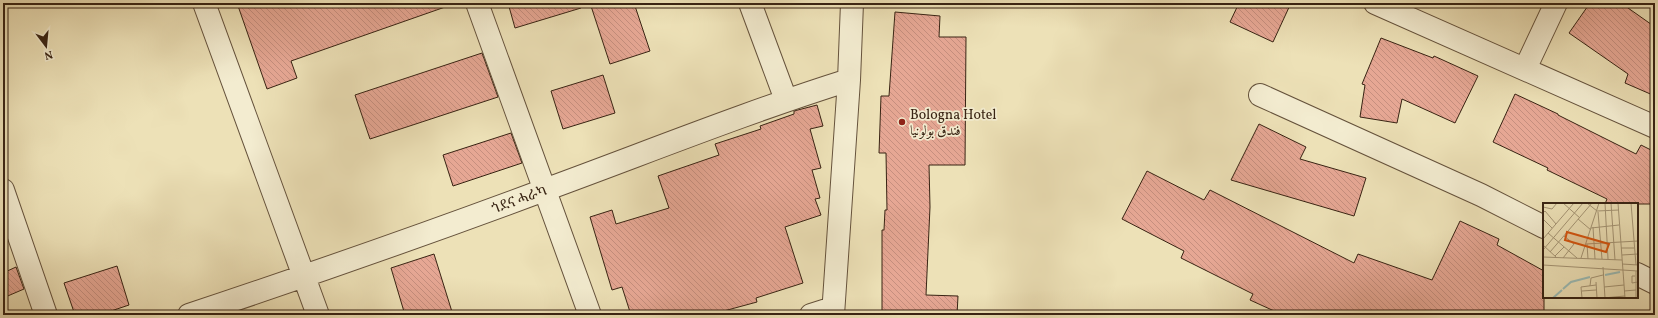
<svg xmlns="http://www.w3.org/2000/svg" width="1658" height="318" font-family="Vollkorn,Amiri,'Noto Serif Ethiopic',serif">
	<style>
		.building { fill: url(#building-back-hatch); stroke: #382313 }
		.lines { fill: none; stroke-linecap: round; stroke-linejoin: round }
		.minor-casing { stroke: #65523c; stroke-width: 24 }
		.minor { stroke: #f3ecd0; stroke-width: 22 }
		.poi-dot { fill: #8f2418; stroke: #f3ecd0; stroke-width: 1.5 }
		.labels { text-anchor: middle; stroke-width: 3.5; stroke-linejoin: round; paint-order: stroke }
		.poi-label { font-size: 14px; fill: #382313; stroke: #f3ecd0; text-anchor: start }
		.street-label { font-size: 14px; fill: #382313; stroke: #f3ecd0 }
		.inset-river { fill: none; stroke: #9bbcb6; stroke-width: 2 }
		.inset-road { fill: none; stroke: #a59575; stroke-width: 1 }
		.view { fill: #d6540d; fill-opacity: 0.15; stroke: #d6540d; stroke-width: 2 }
		.inset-edge { fill: none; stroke: #382313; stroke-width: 2 }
	</style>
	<defs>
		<pattern id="building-back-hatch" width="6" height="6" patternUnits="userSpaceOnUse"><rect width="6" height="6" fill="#e6a794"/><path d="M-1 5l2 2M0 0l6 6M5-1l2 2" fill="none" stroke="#c68f7f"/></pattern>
	</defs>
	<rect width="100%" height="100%" fill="#ede1b7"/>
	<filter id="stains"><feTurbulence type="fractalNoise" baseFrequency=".005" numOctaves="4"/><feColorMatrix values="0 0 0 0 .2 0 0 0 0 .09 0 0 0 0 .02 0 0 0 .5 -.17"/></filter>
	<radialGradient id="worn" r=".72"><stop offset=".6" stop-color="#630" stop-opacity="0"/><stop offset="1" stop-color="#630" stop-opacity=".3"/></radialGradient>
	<path class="building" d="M237 3H447L448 6 291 61 297 78 267 89Z
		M508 3H580L581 8 515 28Z
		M590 3H634L650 51 610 64Z
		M1239 3H1291L1273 42 1230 22Z
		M1590 3H1621L1655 27V96L1625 83 1628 74 1569 33Z
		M895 12 940 16 939 37H966L965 165H929L930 207 926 295 958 296 957 315H882V230H884L885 210H887L886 153H879L881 96H889Z
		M1381 38 1433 58 1434 56 1478 76 1455 123 1402 99 1397 123 1360 117 1365 85 1362 84Z
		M482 53 498 97 370 139 355 95Z
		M603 75 615 113 563 129 551 91Z
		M1515 94 1558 114V115L1636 154 1641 145 1655 152V204H1605L1607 199 1547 170 1548 168 1493 142Z
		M817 105 823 126 810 129 821 168 812 170 820 198 815 199 821 215 785 227 803 283 756 298 757 302 709 315H631L622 287 612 290 590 217 612 210 616 224 669 208 658 176 719 155 715 144 761 129 760 126 794 114V111Z
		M1259 124 1306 147 1300 159 1366 178 1354 216 1231 180Z
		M511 133 522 163 453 186 443 155Z
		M1147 171 1204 200 1210 190 1354 263 1358 254 1432 280 1460 221 1499 239 1497 245 1544 271V315H1283L1250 300 1253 294 1181 258 1184 251 1122 219Z
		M434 254 453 315H405L391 268Z
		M117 266 129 305 99 315H75L64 283Z
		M16 267 24 289 3 298V273Z"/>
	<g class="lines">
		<g class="minor-casing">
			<path id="minor" d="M204 3 318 315
				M477 3 590 315
				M750 3 786 100
				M1375 3 1655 127
				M1525 69 1556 3
				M1260 95 1481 195 1544 227
				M3 190 46 315
				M1637 274 1655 283
				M189 315C309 275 429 233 547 189 648 152 747 112 849 80
				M811 315 833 308
				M833 315 849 80 852 3"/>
		</g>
		<use href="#minor" class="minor"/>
	</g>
	<circle class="poi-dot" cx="902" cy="122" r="4"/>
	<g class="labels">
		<g class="poi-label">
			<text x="910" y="119">Bologna Hotel<tspan x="910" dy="16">فندق بولونيا</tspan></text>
		</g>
		<g class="street-label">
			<text transform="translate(519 199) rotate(-20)" y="5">ጎደና ሓራካ</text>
		</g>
	</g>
	<g transform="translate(1543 203)">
		<rect width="95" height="95" fill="#ede1b7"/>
		<path class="inset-river" d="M62 72 77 69M20 86 28 79 47 74M10 95 19 87"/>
		<path class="inset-road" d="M20 0 37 15M44 0 54 8 76 7M62 0 65 56M68 0 72 57M75 0 82 95M88 0 93 62M0 4 9 6 14 0M55 9 59 56M0 10 2 8 13 21M0 16 9 25M35 16 48 27M50 24 52 56M48 25 76 22M5 30 34 55M0 36 31 0M43 41 95 38M44 41 45 56M0 42 14 55M78 45H91M0 47 40 0M7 49 49 0M79 52 95 51M12 53 21 44M0 54 79 57M20 55 31 41 21 33M38 55 56 0M79 61 95 62M0 62 95 68M60 64 62 95M93 68V95M92 73H89V80L95 79M53 79 54 95M47 83 48 75 60 72M61 84 81 82M39 88 53 87M81 88 93 87M39 95 38 84 53 82M60 95 82 93"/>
		<path class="view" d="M24 29 66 41 63 49 22 37Z"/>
		<rect width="95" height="95" class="inset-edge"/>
	</g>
	<rect width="1658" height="318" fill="none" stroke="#ede1b7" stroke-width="16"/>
	<rect x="4" y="4" width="1650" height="310" fill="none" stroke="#382313" stroke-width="2"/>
	<rect x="8" y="8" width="1642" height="302" fill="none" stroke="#382313"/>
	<g transform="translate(46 46) rotate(164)" stroke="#f3ecd0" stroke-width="3" paint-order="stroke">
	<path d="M0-3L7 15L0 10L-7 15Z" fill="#382313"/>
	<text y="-6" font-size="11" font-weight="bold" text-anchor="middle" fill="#382313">N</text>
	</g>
	<rect width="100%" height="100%" filter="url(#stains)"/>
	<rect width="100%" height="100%" fill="url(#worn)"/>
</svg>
